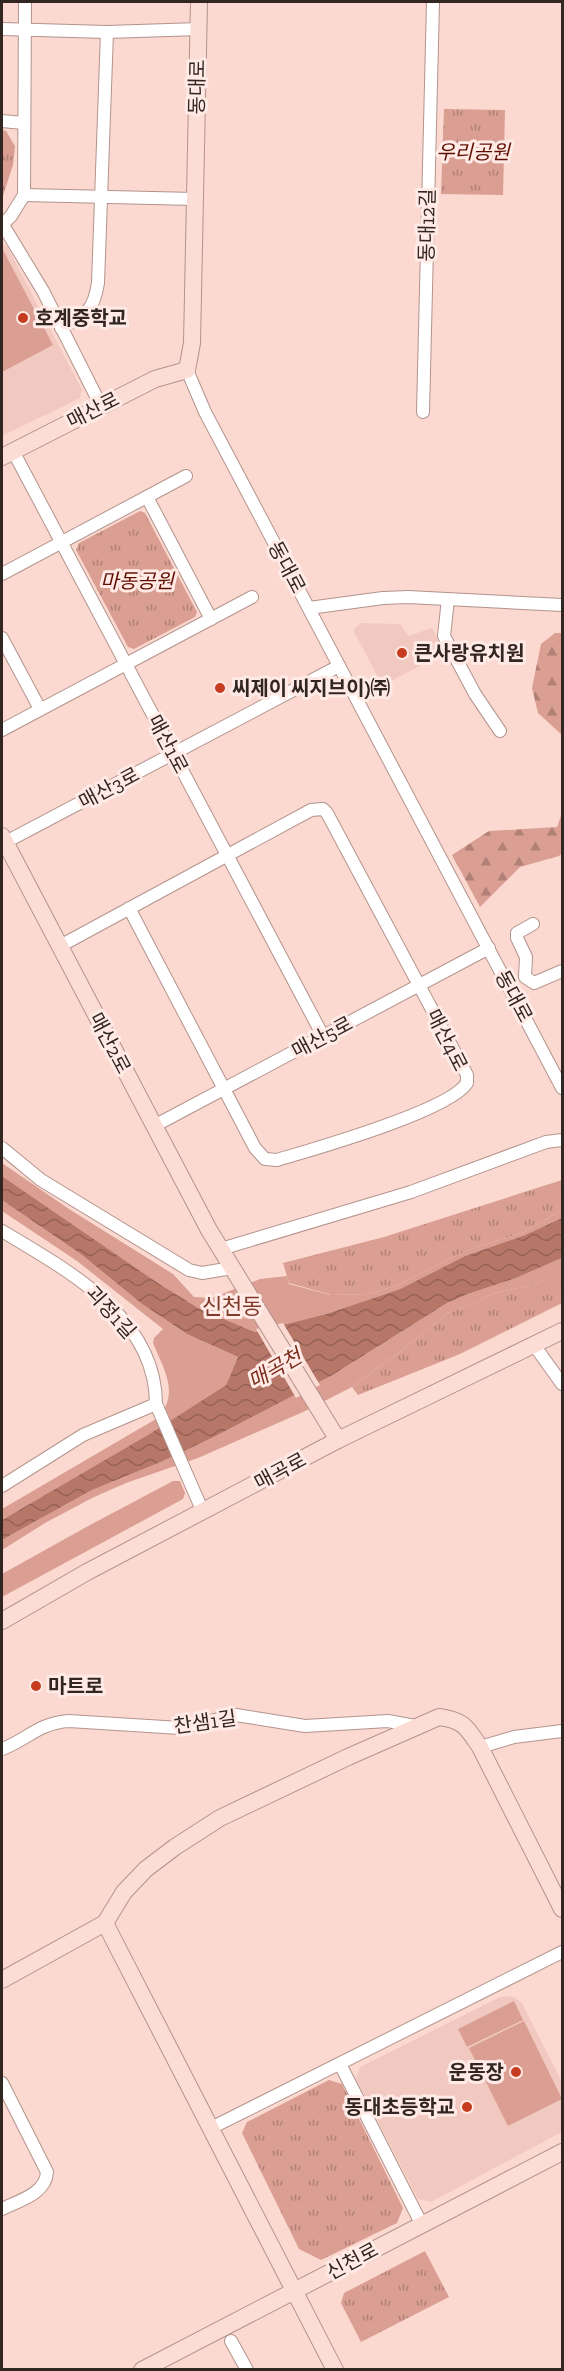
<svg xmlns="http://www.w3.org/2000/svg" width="564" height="2371" viewBox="0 0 564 2371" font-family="'Zilla Slab','Noto Sans KR',serif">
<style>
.built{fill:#f2c9c0}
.grass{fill:#da9f92}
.forest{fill:url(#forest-firs)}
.park{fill:url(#park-tufts)}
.water{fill:url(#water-waves)}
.pier{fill:#fbd9d1}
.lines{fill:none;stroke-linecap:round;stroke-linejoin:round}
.street-casing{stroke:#b3938c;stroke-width:14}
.secondary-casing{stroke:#b3938c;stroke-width:18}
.street{stroke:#fff;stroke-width:12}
.secondary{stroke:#fcddd6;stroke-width:16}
.poi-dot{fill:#c63c20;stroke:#ffeae5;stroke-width:2}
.labels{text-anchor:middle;stroke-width:6;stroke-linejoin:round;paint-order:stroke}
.street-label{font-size:20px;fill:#322623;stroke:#ffeae5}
.park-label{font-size:20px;font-style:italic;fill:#5f0f01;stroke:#ffeae5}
.poi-label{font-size:20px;font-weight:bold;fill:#322623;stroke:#ffeae5;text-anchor:start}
.water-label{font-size:21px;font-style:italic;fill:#7d2d1d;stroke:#ffeae5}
.quarter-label{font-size:22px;fill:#7f3a2b;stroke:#ffeae5}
</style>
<defs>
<pattern id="forest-firs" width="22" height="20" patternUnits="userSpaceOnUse" patternTransform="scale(1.5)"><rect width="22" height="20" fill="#da9f92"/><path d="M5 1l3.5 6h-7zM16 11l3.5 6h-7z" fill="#b18177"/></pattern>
<pattern id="park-tufts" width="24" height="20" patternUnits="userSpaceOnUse" patternTransform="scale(1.5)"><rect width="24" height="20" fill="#da9f92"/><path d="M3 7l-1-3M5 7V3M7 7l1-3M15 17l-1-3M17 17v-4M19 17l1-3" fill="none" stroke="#b18177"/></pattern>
<pattern id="water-waves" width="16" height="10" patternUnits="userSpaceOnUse" patternTransform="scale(1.5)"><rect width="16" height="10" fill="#b67668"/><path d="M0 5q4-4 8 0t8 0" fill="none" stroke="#956155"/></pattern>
</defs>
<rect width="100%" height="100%" fill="#fbd9d1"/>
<g class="built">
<path d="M2,244L7,246L82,390L80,398L2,436Z"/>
<path d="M361,623L400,624L408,636L432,628L440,642L437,657L391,681L378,677L353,630Z"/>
<path d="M509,1996L516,1998L522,2003L562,2082V2132L431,2202L418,2199L356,2079L360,2067L500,1997Z"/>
</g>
<g class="grass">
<path d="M3,250L53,345L2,372V251Z"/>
<path d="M2,1163L69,1209L173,1274L194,1297L212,1298L260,1279L287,1276L289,1284L331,1295L369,1294L398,1285L463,1252L524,1232L562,1210V1218L525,1235L465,1256L400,1289L326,1314L255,1332L200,1309L158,1283L2,1176Z"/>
<path d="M2,1200L82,1255L142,1304L187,1334L238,1357L226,1385L151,1433L2,1520V1509L156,1419C181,1395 164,1370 153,1343L154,1338L163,1329L77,1261L2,1211Z"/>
<path d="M562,1258L561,1273L536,1284L496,1293L446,1314L405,1348L352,1387L303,1412L198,1458L126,1483L92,1498L45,1523L2,1550V1540L92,1490L161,1462L214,1437L331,1376L447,1303L468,1294L516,1278Z"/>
<path d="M173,1481H180L185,1493L183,1499L2,1597V1574L90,1525Z"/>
<path d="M514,2001L523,2020L467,2047L458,2029Z"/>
<path d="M524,2021L562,2099L508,2126L469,2048Z"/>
</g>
<g class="forest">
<path d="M555,633H562V735L538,713L532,688L541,644Z"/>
<path d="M562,813V853L559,856L520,867L480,907L452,855L489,831L557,827Z"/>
</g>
<g class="park">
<path d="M444,109L505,110L503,195L441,194Z"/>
<path d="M2,130L6,131L15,146L13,165L2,199Z"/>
<path d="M140,511L145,513L197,612L195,617L134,649L128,647L76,550L79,543Z"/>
<path d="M562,1180V1210L524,1232L463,1252L398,1285L369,1294L332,1295L289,1283L283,1263L384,1237Z"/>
<path d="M562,1272V1303L460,1354L358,1395L352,1387L405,1348L446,1314L496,1293L536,1284Z"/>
<path d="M329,2080L342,2084L403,2208L397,2223L321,2260L299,2249L242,2133L247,2122Z"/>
<path d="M425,2251L449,2297L361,2342L341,2303L344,2293Z"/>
</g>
<path class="water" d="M2,1176L158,1283L200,1309L255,1332L326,1314L400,1289L465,1256L525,1235L562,1218V1258L516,1278L468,1294L447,1303L331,1376L214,1437L161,1462L92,1490L2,1540V1520L151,1433L226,1385L238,1357L187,1334L142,1304L82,1255L2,1200Z"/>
<path class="pier" d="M283,1323L320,1385L296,1398L256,1329Z"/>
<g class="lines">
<defs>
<g id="street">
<path d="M2,29L107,32L199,29"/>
<path d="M2,121L23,123"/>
<path d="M24,195L195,199"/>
<path d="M2,225L11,216L24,195L25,2"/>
<path d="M3,225L43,291L101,406"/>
<path d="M61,328C85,313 93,314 98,283L107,32"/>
<path d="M187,370L205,412L562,1088"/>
<path d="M423,412L433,2"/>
<path d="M13,451L323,1036"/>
<path d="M147,497L211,619"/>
<path d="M2,574L186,476"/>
<path d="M448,599L444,636L475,694L500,731"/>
<path d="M309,608L383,598L408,597L562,605"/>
<path d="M2,638L40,709"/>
<path d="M2,730L252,597"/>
<path d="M2,844L339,666"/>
<path d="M533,924L517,933V938L526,957L525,977L534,983L562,971"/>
<path d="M60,946L311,810L323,809L327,813L467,1075V1083C449,1111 314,1149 277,1160L265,1159L255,1148L129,908"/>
<path d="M154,1126L489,948"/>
<path d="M2,1148L41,1180L189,1270L202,1273L232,1268"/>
<path d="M2,1231C67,1270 156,1317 156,1404L83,1435L2,1486"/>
<path d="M221,1249L411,1192L546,1142L562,1140"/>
<path d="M534,1345L562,1384"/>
<path d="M156,1404L203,1512"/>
<path d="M480,1747L514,1737L562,1731"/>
<path d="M2,1749C27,1740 38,1723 69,1721L180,1728L236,1715L305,1726L388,1721L415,1726"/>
<path d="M340,2064L422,2225"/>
<path d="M2,2083L47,2172C46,2194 18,2201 2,2209"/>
<path d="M211,2128L562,1952"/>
<path d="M231,2341L247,2370"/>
</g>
<g id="secondary">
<path d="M2,457L155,379L187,370L192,343L199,2"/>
<path d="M2,836L209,1230L338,1440"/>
<path d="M2,1621L87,1572L338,1440L562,1331"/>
<path d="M105,1923L335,2370"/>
<path d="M2,1980L105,1923L124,1892L146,1869L175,1847L220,1818L348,1757L439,1717C464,1720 467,1728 480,1747L562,1909"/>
<path d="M142,2370L562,2152"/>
</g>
</defs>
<use href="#street" class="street-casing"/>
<use href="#secondary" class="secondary-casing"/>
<use href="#street" class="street"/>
<use href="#secondary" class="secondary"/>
</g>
<g class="poi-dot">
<circle cx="23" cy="318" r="6"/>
<circle cx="402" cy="653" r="6"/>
<circle cx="220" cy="688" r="6"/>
<circle cx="36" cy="1686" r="6"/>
<circle cx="516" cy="2072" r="6"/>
<circle cx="467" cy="2107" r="6"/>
</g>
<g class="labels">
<g class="street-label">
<text transform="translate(197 87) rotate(-89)" y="7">동대로</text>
<text transform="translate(427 225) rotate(-89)" y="7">동대12길</text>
<text transform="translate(93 410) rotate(-27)" y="7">매산로</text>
<text transform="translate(287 567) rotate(62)" y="7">동대로</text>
<text transform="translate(168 744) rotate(62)" y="7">매산1로</text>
<text transform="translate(109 788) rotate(-28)" y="7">매산3로</text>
<text transform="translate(514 996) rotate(62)" y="7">동대로</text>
<text transform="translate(322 1037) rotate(-28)" y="7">매산5로</text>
<text transform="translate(447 1040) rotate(63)" y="7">매산4로</text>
<text transform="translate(110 1043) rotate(62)" y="7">매산2로</text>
<text transform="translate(111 1312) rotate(48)" y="7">괴정1길</text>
<text transform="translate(280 1471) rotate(-28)" y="7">매곡로</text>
<text transform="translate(205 1722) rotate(-8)" y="7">찬샘1길</text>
<text transform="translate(352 2261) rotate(-28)" y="7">신천로</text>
</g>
<g class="park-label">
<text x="473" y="159">우리공원</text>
<text x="137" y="588">마동공원</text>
</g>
<g class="poi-label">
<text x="35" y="325">호계중학교</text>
<text x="414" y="660">큰사랑유치원</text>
<text x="232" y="695">씨제이 씨지브이)㈜</text>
<text x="48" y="1693">마트로</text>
<text x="504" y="2079" text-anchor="end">운동장</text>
<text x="455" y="2114" text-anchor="end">동대초등학교</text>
</g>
<g class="water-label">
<text transform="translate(275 1369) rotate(-30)" y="7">매곡천</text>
</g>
<g class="quarter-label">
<text x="232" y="1314">신천동</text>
</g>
</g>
<rect width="564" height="2371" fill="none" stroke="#322623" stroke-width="6"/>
</svg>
